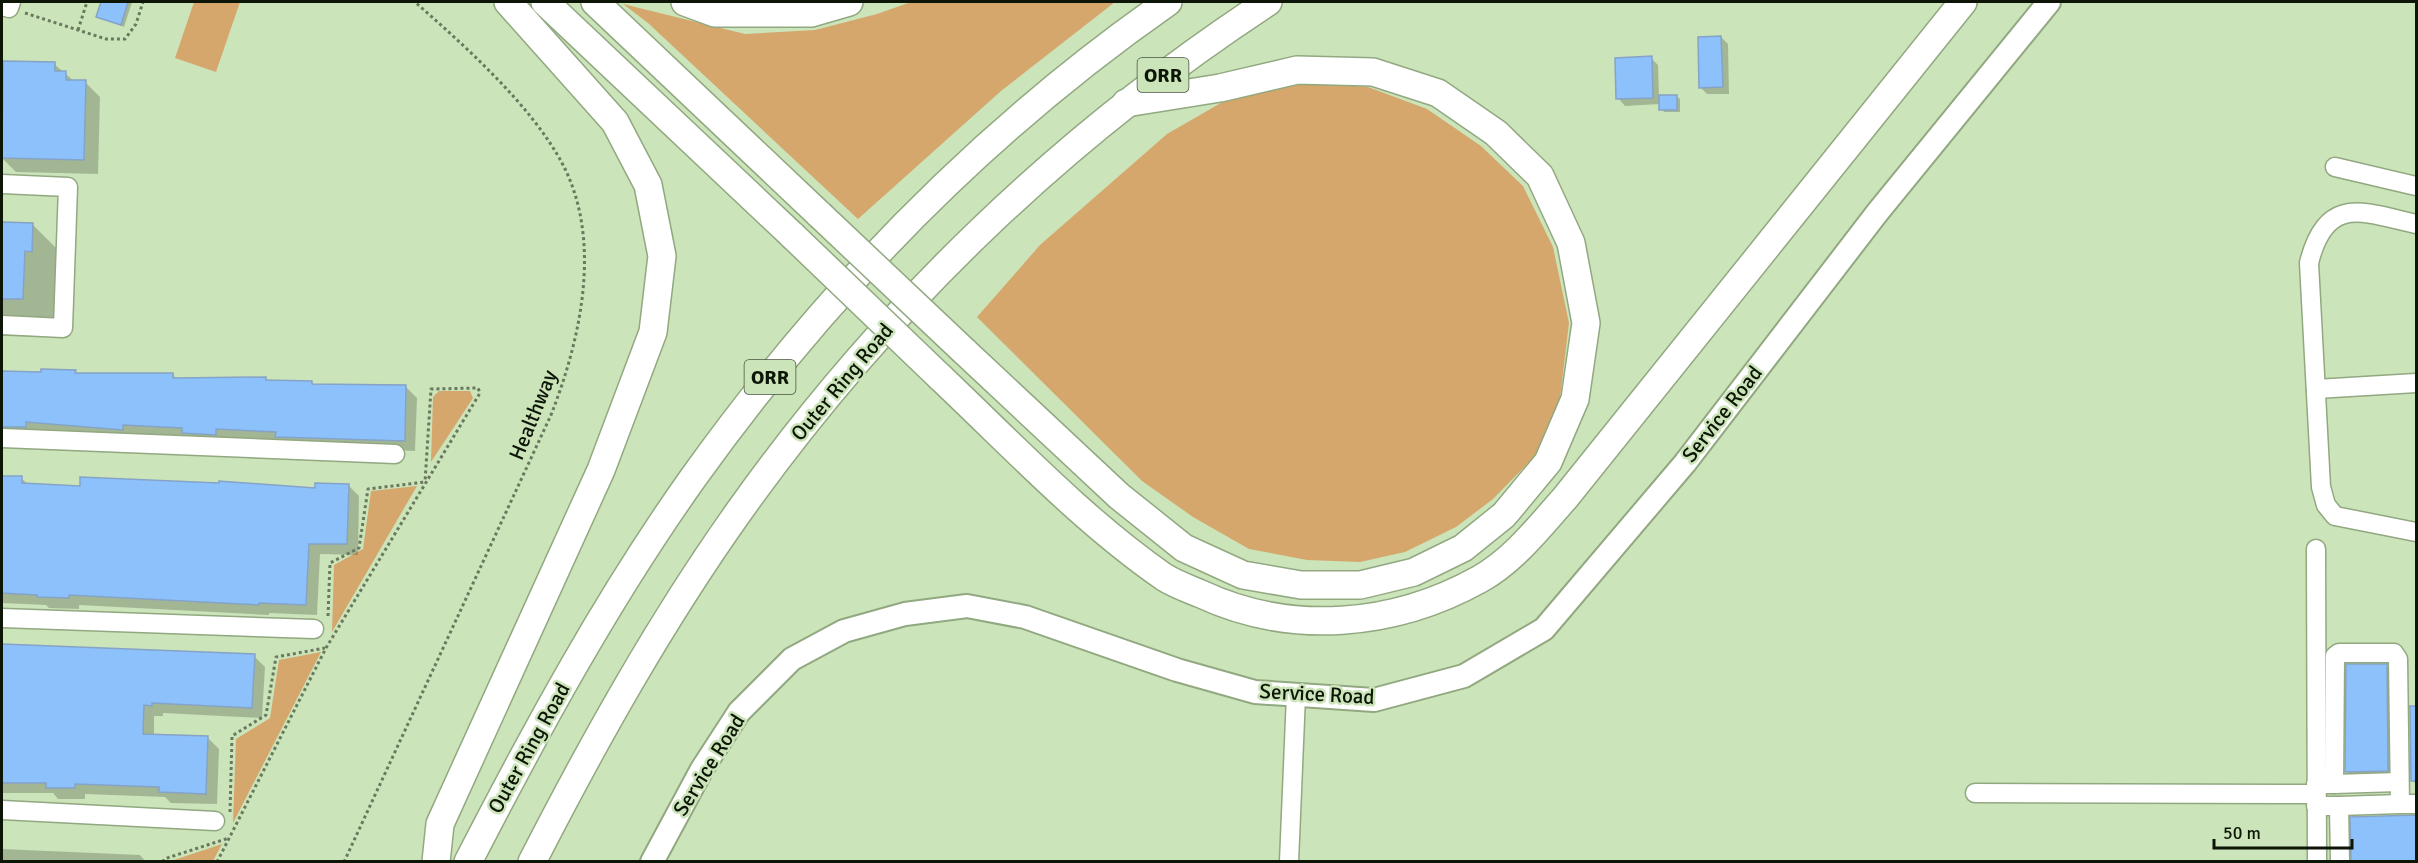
<svg xmlns="http://www.w3.org/2000/svg" width="2418" height="863" viewBox="0 0 2418 863" font-family="Signika,sans-serif">
<style>
.green{fill:#d5a76c}
.shadow{fill:#0003}
.building{fill:#8dc1fb;stroke:#85a3c6;stroke-width:1.5}
.lines{fill:none;stroke-linecap:round;stroke-linejoin:round}
.minor-casing{stroke:#91a880;stroke-width:21}
.major-casing{stroke:#91a880;stroke-width:26}
.highway-casing{stroke:#91a880;stroke-width:30}
.path{stroke:#69795e;stroke-width:3;stroke-dasharray:3 3;stroke-linecap:butt}
.minor{stroke:#fff;stroke-width:18}
.major{stroke:#fff;stroke-width:22}
.highway{stroke:#fff;stroke-width:27}
.highway-bridge-casing{stroke:#91a880;stroke-width:30;stroke-linecap:butt}
.highway-bridge{stroke:#fff;stroke-width:27}
.labels{text-anchor:middle;stroke-width:5;stroke-linejoin:round;paint-order:stroke}
.shield{fill:#cce4ba;stroke:#46533d;stroke-width:1.5}
.shield-label{font-size:20px;font-weight:bold;fill:#0d1507}
.street-label{font-size:21px;fill:#0d1507;stroke:#cce4ba}
</style>
<rect width="100%" height="100%" fill="#cce4ba"/>
<g class="green">
<path d="M194,2H240L216,72L175,58Z"/>
<path d="M911,2H1115L1001,91L858,219L648,23L623,4L745,34L815,30L877,14Z"/>
<path d="M1300,82L1368,87L1427,109L1481,146L1523,186L1553,247L1569,323L1560,398L1536,455L1493,499L1456,527L1405,552L1360,562L1307,560L1249,549L1193,517L1142,481L977,317L1040,245L1167,134L1226,100Z"/>
<path d="M439,391H470L473,398L431,462L433,397Z"/>
<path d="M417,486L332,632L334,565L363,549L371,491Z"/>
<path d="M321,652L233,823L236,739L270,718L279,660Z"/>
<path d="M222,844L213,861H171Z"/>
</g>
<g class="shadow">
<path d="M102,2H132L124,27L97,16Z"/>
<path d="M1721,37L1728,44L1729,94H1707L1700,87Z"/>
<path d="M1651,58L1658,65L1659,96H1676L1680,99V112H1664L1660,104L1625,106L1618,98Z"/>
<path d="M4,62L54,64L74,81L85,82L100,97L98,174L16,172L2,158Z"/>
<path d="M2,222L32,224L71,263L63,289L61,337L2,336Z"/>
<path d="M75,372L78,375L172,374L177,379L232,381L233,377L311,383L315,386L406,387L417,398L415,451L2,434V373Z"/>
<path d="M2,478H21L29,485L81,487L316,489L348,485L359,496L358,555L320,554L317,615L269,613V615L79,605V609L49,608L46,605L2,603Z"/>
<path d="M2,645L254,656L265,667L262,718L163,713V716H154V736L208,738L219,749L217,804L171,803L165,797L85,794V799H58L53,793H2Z"/>
<path d="M2386,666L2401,680L2402,785L2361,786L2347,772Z"/>
<path d="M2411,708H2416V784L2412,780Z"/>
<path d="M2416,817V862H2353L2352,818Z"/>
<path d="M2,849L140,855L146,862H2Z"/>
</g>
<g class="building">
<path d="M101,2H128L121,25L96,17Z"/>
<path d="M1721,36L1723,87L1699,88L1698,37Z"/>
<path d="M1652,56L1653,98L1616,99L1615,58Z"/>
<path d="M3,61L55,62V71H66V80H86L84,160L2,158Z"/>
<rect x="1659" y="95" width="18" height="15"/>
<path d="M2,222L33,223L32,252L25,251L23,299H2Z"/>
<path d="M41,369L76,370L75,373H173V378L266,377V380L312,381V384L406,385L405,441L275,437L276,432L216,429V435L182,433V428L123,425V430L26,422V427H2V371L41,372Z"/>
<path d="M2,476H22V483L80,486V477L219,483V481L315,488V483L349,484L347,544H309L306,605L259,603V605L69,595V598L37,597V595L2,593Z"/>
<path d="M2,644L255,654L252,708L152,703V706L144,705L143,734L208,736L206,794L159,792V787L75,784V788H46V783H2Z"/>
<path d="M2346,664H2387L2388,771L2345,772Z"/>
<path d="M2410,706H2416V781H2411Z"/>
<path d="M2416,815V861H2351L2350,817Z"/>
</g>
<g class="lines">
<defs>
<g id="minor">
<path d="M2,6L9,8L11,2"/>
<path d="M2335,167L2416,186"/>
<path d="M2,184L68,187L63,328L2,325"/>
<path d="M2416,224C2363,212 2326,194 2309,263L2321,487L2326,505L2335,516L2416,532"/>
<path d="M2316,389L2416,383"/>
<path d="M2,438L395,454"/>
<path d="M2316,549L2317,862"/>
<path d="M2,618L314,629"/>
<path d="M2316,784H2334L2335,656L2339,653H2394L2398,659L2400,804H2416"/>
<path d="M2334,784L2399,782"/>
<path d="M1975,793L2316,794"/>
<path d="M2316,806H2339L2340,862"/>
<path d="M2339,806L2400,804"/>
<path d="M2,810L215,821"/>
<path d="M1289,862L1296,695"/>
</g>
<path id="major" d="M652,862L702,769L739,712L792,659L844,631L905,614L967,606L1025,617L1177,670L1255,692L1374,700L1464,676L1544,629L1685,463L1877,213L2049,2"/>
<g id="highway">
<path d="M545,2L793,236"/>
<path d="M595,2L820,215"/>
<path d="M685,2L715,13H811L849,2"/>
<path d="M964,351L1119,496L1184,548L1243,575L1301,585H1360L1414,572L1463,548L1504,515L1548,462L1575,399L1586,323L1571,243L1540,176L1496,133L1438,93L1373,72L1297,70L1220,88L1126,103"/>
<path d="M940,377C1012,445 1082,520 1164,577C1175,584 1189,589 1201,594C1291,636 1394,627 1480,579C1514,560 1540,526 1565,498L1963,2"/>
<path d="M436,862L440,824L601,470L653,332L662,256L648,185L615,122L508,2"/>
<path d="M468,862C536,730 607,599 693,478C824,295 983,131 1168,2"/>
<path d="M532,862C594,741 661,621 740,510C883,309 1062,137 1268,2"/>
</g>
</defs>
<use href="#minor" class="minor-casing"/>
<use href="#major" class="major-casing"/>
<use href="#highway" class="highway-casing"/>
<g class="path">
<path d="M25,13L106,39H125L136,24L143,2"/>
<path d="M78,30L87,2"/>
<path d="M328,616L330,563L359,548L368,489L425,482"/>
<path d="M230,812L232,736L266,715L276,657L325,648"/>
<path d="M163,862L164,859L229,838"/>
<path d="M217,862L326,648L480,393L478,388L431,389L425,482"/>
<path d="M344,862L551,415C581,338 603,240 562,163C531,105 464,45 415,2"/>
</g>
<use href="#minor" class="minor"/>
<use href="#major" class="major"/>
<use href="#highway" class="highway"/>
<defs>
<g id="highway-bridge">
<path d="M820,215L964,351"/>
<path d="M793,236L940,377"/>
</g>
</defs>
<use href="#highway-bridge" class="highway-bridge-casing"/>
<use href="#highway-bridge" class="highway-bridge"/>
</g>
<g class="labels">
<g class="shield">
<rect x="1137.5" y="58" width="51" height="34" rx="4.5"/>
<rect x="744.5" y="360" width="51" height="34" rx="4.5"/>
</g>
<g class="shield-label">
<text x="1163" y="82">ORR</text>
<text x="770" y="384">ORR</text>
</g>
<g class="street-label">
<text transform="translate(842 382) rotate(-50)" y="7">Outer Ring Road</text>
<text transform="translate(1722 414) rotate(-52)" y="7">Service Road</text>
<text transform="translate(533 415) rotate(-68)" y="7">Healthway</text>
<text transform="translate(1317 694) rotate(3)" y="7">Service Road</text>
<text transform="translate(529 748) rotate(-61)" y="7">Outer Ring Road</text>
<text transform="translate(709 765) rotate(-58)" y="7">Service Road</text>
</g>
</g>
<rect width="2418" height="863" fill="none" stroke="#0d1507" stroke-width="6"/>
<path d="M2214 839v9h138v-9" fill="none" stroke="#0d1507" stroke-width="3"/>
<text x="2223" y="839" font-size="18" fill="#0d1507" stroke="#cce4ba" stroke-width="4.5" paint-order="stroke">50 m</text>
</svg>
